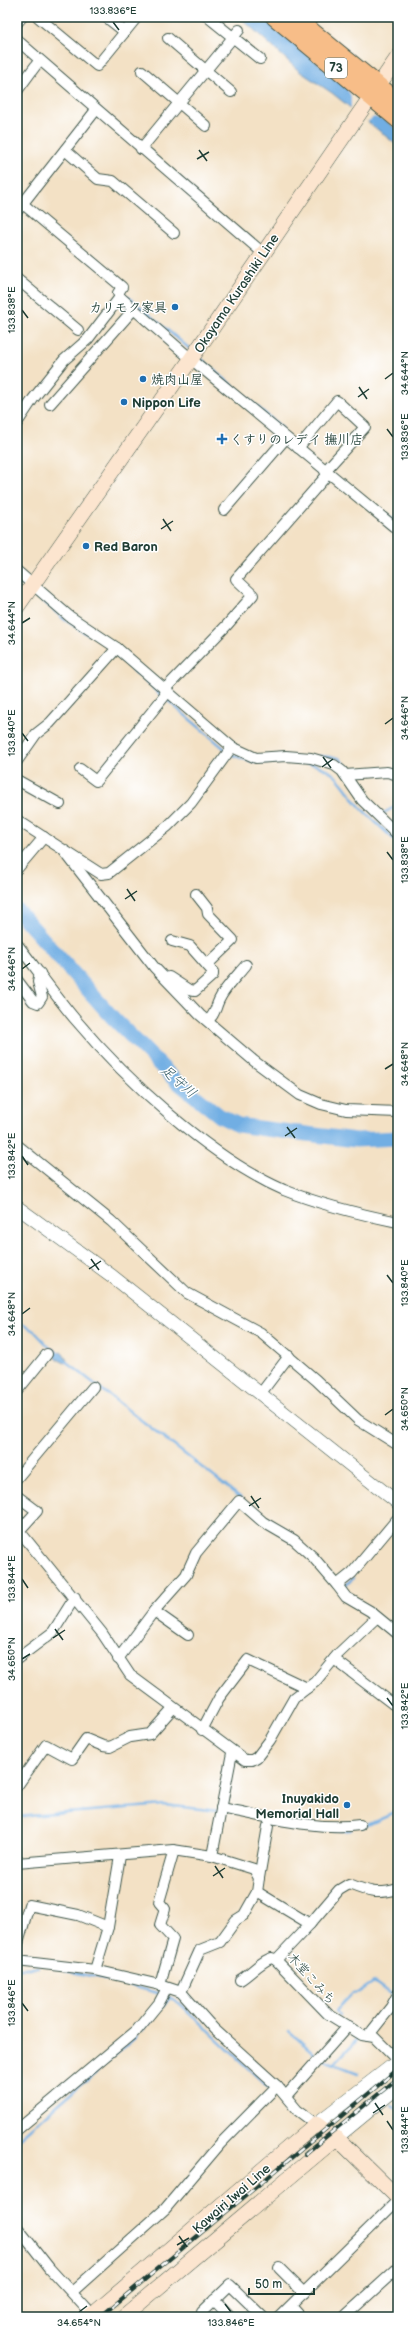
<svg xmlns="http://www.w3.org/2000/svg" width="415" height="2334" viewBox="0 0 415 2334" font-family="'Balsamiq Sans','Klee One',sans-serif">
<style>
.water{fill:#71aee3;stroke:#48768c}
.pier{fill:#f3e1c5}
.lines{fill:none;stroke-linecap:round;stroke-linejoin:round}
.stream{stroke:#71aee3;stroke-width:2.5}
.river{stroke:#71aee3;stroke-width:15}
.minor-casing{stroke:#3f564a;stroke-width:12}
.tertiary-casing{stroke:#3f564a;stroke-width:14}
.secondary-casing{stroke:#3f564a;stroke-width:16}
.primary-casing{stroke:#3f564a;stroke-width:18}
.minor{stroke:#fff;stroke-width:10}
.tertiary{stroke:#fff;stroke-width:13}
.secondary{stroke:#fce5cf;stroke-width:15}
.primary{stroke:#f7bd88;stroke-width:16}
.rail-casing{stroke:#1f3d34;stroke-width:4}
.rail{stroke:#fff;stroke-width:2.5;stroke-dasharray:8;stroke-linecap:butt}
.ticks{fill:none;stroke:#1f3d34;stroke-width:1.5}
.poi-dot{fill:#1f6fb2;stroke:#fff;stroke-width:1.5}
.labels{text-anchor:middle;stroke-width:3;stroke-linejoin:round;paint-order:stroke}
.shield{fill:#fff;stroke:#627771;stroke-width:1}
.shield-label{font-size:12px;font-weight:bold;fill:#1f3d34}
.street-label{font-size:13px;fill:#1f3d34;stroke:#fff}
.poi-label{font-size:13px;font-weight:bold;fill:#1f3d34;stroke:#fff;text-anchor:start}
.water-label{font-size:14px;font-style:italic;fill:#385f69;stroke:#fff}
.neatline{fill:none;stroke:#1f3d34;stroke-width:1.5}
.ticks-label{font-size:10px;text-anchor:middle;fill:#1f3d34}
</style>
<rect width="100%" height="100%" fill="#fff"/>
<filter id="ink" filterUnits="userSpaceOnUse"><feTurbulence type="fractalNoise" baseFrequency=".025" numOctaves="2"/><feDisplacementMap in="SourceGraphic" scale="8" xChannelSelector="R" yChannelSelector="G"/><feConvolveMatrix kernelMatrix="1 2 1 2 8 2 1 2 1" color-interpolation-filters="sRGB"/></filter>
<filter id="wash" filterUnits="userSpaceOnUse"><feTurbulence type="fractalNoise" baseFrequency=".012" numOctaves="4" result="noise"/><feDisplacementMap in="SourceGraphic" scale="16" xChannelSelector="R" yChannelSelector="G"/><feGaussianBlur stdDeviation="0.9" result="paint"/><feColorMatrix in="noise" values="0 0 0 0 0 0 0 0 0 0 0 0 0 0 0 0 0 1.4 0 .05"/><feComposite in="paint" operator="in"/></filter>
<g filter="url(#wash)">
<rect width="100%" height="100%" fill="#f3e1c5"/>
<g class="water">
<path d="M240,17H261L343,83L398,131V146L332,93L299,71Z"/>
<path d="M54,1348L58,1352L61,1351L67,1360L65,1363L55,1358L51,1350Z"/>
</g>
<path class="pier" d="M345,85L385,120L374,117L367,122L351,109V96Z"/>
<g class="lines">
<g class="stream">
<path d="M127,296L191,350"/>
<path d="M199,357L282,428"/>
<path d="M386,514L398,523"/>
<path d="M17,580L25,586"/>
<path d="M34,593L65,620L87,634"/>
<path d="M115,654L162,696"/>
<path d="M166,699L226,750"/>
<path d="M230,753C258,770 282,757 311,764C340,770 344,790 362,809C374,821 386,832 398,843"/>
<path d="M319,756L339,758L352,773"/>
<path d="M354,777L359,787"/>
<path d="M382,814L398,805"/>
<path d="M17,1321L34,1331L53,1351"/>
<path d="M64,1360L241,1498"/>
<path d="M277,1525L291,1533"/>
<path d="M342,1585L344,1587L353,1578"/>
<path d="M17,1817L164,1805L219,1811"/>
<path d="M363,1827L392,1814L398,1809"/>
<path d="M334,1831L351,1830"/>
<path d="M17,1968H38"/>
<path d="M65,1971L102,1978L161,1994"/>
<path d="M165,1996L176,2000L270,2089"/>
<path d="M339,2015L336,2011L353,1993L359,1992L374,1982L393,1996"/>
<path d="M142,2031L170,1998"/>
<path d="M289,2031L317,2056"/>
<path d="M322,2059L358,2073"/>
<path d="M335,2063L359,2037"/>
<path d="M274,2092L279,2098"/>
<path d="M392,2105L398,2109"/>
<path d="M17,2140L137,2036"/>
</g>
<path class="river" d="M17,910L113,1018L175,1080L220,1116L238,1125L266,1129L356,1140L398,1138"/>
</g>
</g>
<g filter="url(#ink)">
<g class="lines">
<defs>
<g id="minor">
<path d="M38,17L97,66L137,17"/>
<path d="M106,17L125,32"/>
<path d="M208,17L260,59"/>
<path d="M17,23L22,17"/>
<path d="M168,38L231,92"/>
<path d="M17,40L263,253"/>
<path d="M142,71L206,126"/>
<path d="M17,91L39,61"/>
<path d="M141,149L239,30"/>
<path d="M65,150L98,179L113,181L174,233"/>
<path d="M17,199L122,287L118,293L120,297"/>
<path d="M17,211L96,110"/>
<path d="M17,279L78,330"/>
<path d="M50,404L133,310"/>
<path d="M17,423L33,399L64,360L88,339L120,297L191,359L398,530"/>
<path d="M298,448L337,401L365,427L325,471"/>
<path d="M224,510L286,438"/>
<path d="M17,571L69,616L117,648L232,747L256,758L286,756L311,758L334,765L342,771L362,800L398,835"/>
<path d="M164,690L227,625L253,595L236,579L328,474"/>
<path d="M17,761L36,734L50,723L117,648"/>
<path d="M80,769L96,781L167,693"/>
<path d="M345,775L387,772L398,775"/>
<path d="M17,780L60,804"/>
<path d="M17,820L101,874L109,873L168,826L191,803L232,747"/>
<path d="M64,851L154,967L200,1015L254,1061L300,1095L321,1104L346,1110L398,1112"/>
<path d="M17,869L44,837"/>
<path d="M196,894L207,908L208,914L233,940L207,965"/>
<path d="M17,944C36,968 54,994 74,1018C127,1081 209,1157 284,1190C321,1205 359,1214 398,1222"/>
<path d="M169,977L189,990L195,991L213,975V972L190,946L172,941"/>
<path d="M17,980L33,1001L38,1003L42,997L38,982L40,973"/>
<path d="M208,1021C217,1011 214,1011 219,1000C225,987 237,976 246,965"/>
<path d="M17,1145L111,1221L187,1293L261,1333L316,1380L358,1420L398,1445"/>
<path d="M17,1391L47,1354"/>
<path d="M261,1393L289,1356"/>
<path d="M17,1478L93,1387"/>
<path d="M17,1496L37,1511L19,1531"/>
<path d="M398,1518L352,1573L337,1585L346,1597L370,1611L398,1634"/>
<path d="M17,1528L102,1633L130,1675L245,1760H252L257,1757L270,1740L294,1698L315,1682L338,1654L376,1618"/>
<path d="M154,1611L188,1635"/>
<path d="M17,1659L53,1632L75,1597"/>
<path d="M118,1659L154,1611L186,1575L196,1553L239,1501L263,1522L294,1540L313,1557L337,1585"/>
<path d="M334,1659L393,1704L398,1698"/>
<path d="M202,1730L219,1698L248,1660L307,1688"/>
<path d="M17,1786L46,1745L72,1759L86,1739L103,1746L110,1747L130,1737L150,1734L173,1708"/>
<path d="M221,1808C265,1816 315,1831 360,1825"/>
<path d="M212,1856L232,1753"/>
<path d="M17,1863L173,1850L212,1856L254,1869L259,1878L257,1892L244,1915L236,1920L220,1942L200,1950L181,1992"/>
<path d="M259,1878L268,1826"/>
<path d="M257,1892L310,1924L276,1960L328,2014L362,2035L374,2037L398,2061"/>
<path d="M310,1924L339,1890L349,1884C369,1892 377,1895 398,1889"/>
<path d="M17,1947L29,1905L78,1915L108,1927"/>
<path d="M17,1961L95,1970L160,1985L181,1992L214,2029L277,2086L297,2110L316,2124"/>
<path d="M95,1970L108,1927L120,1856"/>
<path d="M240,1980C250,1974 262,1960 272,1958L276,1960"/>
<path d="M160,1985L173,1939L160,1925L165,1909L159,1902L174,1850"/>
<path d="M368,2036L391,2007L398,1994"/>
<path d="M286,2096L348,2026"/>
<path d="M17,2130L137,2030L159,2003L167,1988"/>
<path d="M17,2227L50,2269L94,2317"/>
<path d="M279,2268L304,2293"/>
<path d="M72,2292L165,2209L220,2144L277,2086"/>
<path d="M214,2300L230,2317"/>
<path d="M291,2306L301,2317"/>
<path d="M202,2312L230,2285L263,2317"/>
<path d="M279,2317L398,2200"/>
<path d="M344,2317L398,2268"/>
</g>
<g id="tertiary">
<path d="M17,1207L112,1276L398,1503"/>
<path d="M316,2124L398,2061"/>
<path d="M336,2138L398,2087"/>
</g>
<g id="secondary">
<path d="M17,607L191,359L398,57"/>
<path d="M90,2317L316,2124L342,2143L398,2198"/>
<path d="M123,2317L336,2138"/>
</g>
<g id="primary">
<path d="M274,17L398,120"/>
<path d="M295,17L398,101"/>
</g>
</defs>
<use href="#minor" class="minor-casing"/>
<use href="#tertiary" class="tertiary-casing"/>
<use href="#secondary" class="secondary-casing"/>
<use href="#primary" class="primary-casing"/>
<use href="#minor" class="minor"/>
<use href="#tertiary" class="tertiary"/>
<use href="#secondary" class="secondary"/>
<use href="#primary" class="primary"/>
<defs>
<g id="rail">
<path d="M305,2154L398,2078"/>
<path d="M100,2317L398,2069"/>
</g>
</defs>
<use href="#rail" class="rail-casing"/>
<use href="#rail" class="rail"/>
</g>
</g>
<path class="ticks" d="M113,22L119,30M199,150L207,161M197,159L209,152M22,310L28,318M385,379L393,373M359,387L367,399M358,397L369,389M387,429L393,437M163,519L171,531M161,529L173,521M22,623L30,618M385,724L393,718M22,733L28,741M323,757L331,768M322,767L333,759M387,852L393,860M127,889L135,901M125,899L137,891M22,969L30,963M385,1069L393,1064M287,1127L295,1138M285,1136L297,1128M22,1156L28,1165M91,1259L99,1270M89,1269L101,1261M387,1275L393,1283M22,1314L30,1308M385,1415L393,1409M251,1496L259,1508M249,1506L261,1498M22,1579L28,1588M55,1629L63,1640M53,1638L65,1630M22,1659L30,1654M387,1698L393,1706M215,1866L223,1878M213,1876L225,1868M22,2003L28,2011M375,2103L383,2115M373,2113L385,2105M387,2121L393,2130M179,2236L187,2247M177,2245L189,2238M225,2304L231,2312M79,2312L87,2306"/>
<g class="poi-dot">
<circle cx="175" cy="307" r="4"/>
<circle cx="143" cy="379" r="4"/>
<circle cx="124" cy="402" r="4"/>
<path d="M220 433h4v4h4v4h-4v4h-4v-4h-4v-4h4z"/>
<circle cx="86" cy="546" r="4"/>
<circle cx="347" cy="1805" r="4"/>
</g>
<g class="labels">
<rect class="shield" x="325" y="58" width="22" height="20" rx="3"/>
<g class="shield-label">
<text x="336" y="72">73</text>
</g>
<g class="street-label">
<text transform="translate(236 293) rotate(-56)" y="5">Okayama Kurashiki Line</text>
<text transform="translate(312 1978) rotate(48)" y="5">木堂こみち</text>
<text transform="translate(231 2198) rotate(-41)" y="5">Kawairi Iwai Line</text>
</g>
<g class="poi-label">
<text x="167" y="312" text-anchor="end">カリモク家具</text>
<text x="151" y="384">焼肉山屋</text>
<text x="132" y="407">Nippon Life</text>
<text x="230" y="444">くすりのレデイ 撫川店</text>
<text x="94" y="551">Red Baron</text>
<text x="339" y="1803" text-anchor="end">Inuyakido<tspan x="339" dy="15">Memorial Hall</tspan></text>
</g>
<g class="water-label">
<text transform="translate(179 1081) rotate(41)" y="5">足守川</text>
</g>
</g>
<rect width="415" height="2334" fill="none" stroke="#fff" stroke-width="44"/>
<path d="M249 2288v6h65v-6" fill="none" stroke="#1f3d34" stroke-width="2"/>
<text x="255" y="2288" font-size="12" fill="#1f3d34" stroke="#ffffff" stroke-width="3" paint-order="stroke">50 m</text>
<rect x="22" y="22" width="371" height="2290" class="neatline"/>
<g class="ticks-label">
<text x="113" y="14">133.836°E</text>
<text transform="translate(11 310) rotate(-90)" y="4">133.838°E</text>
<text transform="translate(404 373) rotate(-90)" y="4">34.644°N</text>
<text transform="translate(404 437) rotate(-90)" y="4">133.836°E</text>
<text transform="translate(11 623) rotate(-90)" y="4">34.644°N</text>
<text transform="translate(404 718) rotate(-90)" y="4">34.646°N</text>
<text transform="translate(11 733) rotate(-90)" y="4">133.840°E</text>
<text transform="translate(404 860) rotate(-90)" y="4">133.838°E</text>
<text transform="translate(11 969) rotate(-90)" y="4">34.646°N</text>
<text transform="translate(404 1064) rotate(-90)" y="4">34.648°N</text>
<text transform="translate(11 1156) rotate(-90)" y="4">133.842°E</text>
<text transform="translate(404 1283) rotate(-90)" y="4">133.840°E</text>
<text transform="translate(11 1314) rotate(-90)" y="4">34.648°N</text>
<text transform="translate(404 1409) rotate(-90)" y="4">34.650°N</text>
<text transform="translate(11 1579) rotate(-90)" y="4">133.844°E</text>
<text transform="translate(11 1659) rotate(-90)" y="4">34.650°N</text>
<text transform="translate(404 1706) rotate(-90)" y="4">133.842°E</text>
<text transform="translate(11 2003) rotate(-90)" y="4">133.846°E</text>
<text transform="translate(404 2130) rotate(-90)" y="4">133.844°E</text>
<text x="79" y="2326">34.654°N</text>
<text x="231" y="2326">133.846°E</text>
</g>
</svg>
